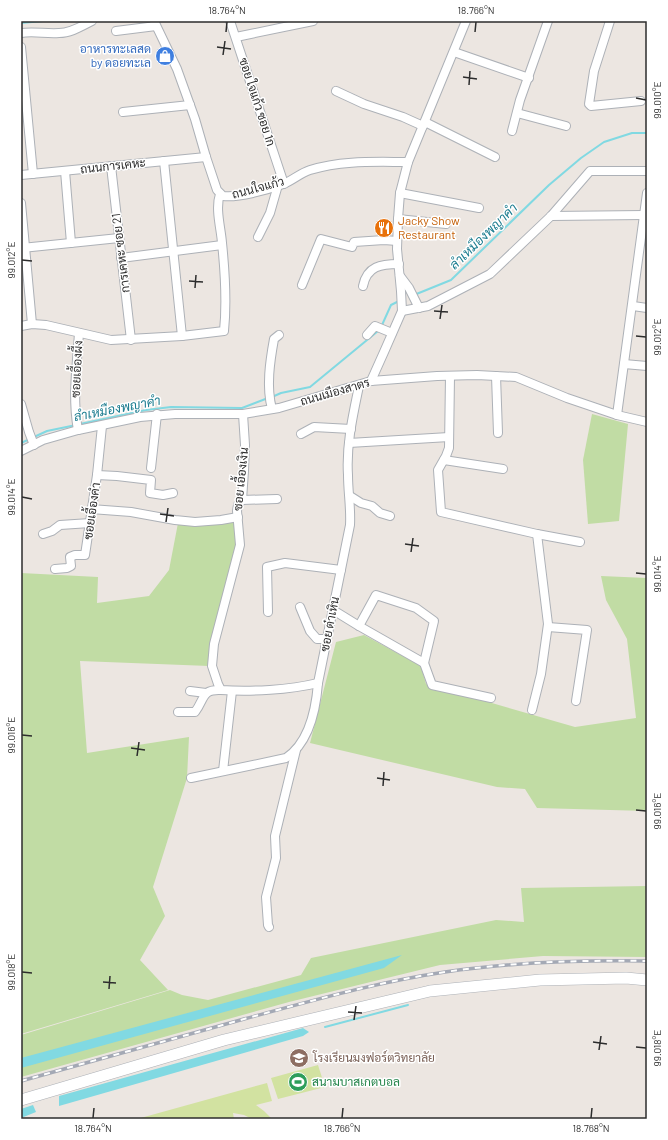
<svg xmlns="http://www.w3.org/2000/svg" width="668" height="1140" viewBox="0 0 668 1140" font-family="Barlow,Sarabun,sans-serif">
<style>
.green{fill:#c1dca4}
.pitch{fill:#d2e2a1}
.water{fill:#81d9e2}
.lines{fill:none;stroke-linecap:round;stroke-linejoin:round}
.stream{stroke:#81d9e2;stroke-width:2}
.minor-casing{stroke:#adb1b7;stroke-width:10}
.secondary-casing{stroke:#adb1b7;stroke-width:12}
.minor{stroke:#fff;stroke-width:8}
.secondary{stroke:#fff;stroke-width:11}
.rail-casing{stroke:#a4a9b5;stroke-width:3.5}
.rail{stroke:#fff;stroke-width:2;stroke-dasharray:6;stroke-linecap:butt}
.ticks{fill:none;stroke:#2d2d2d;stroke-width:1.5}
.labels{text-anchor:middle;stroke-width:3;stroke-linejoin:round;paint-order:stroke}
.shop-label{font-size:12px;fill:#366cbe;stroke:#fff;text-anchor:end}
.street-label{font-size:12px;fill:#2d2d2d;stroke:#fff}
.food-label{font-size:12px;fill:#c56008;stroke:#fff;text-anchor:start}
.education-label{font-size:12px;fill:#785e54;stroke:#fff;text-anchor:start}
.leisure-label{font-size:12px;fill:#27864d;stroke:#fff;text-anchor:start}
.water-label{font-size:13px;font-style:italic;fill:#1d7d90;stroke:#fff}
.neatline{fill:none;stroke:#2d2d2d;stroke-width:1.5}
.ticks-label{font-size:10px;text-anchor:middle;fill:#2d2d2d}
</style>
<rect width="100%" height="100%" fill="#ece6e1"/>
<g class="green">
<path d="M592,414L628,424L619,521L588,524L583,460Z"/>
<path d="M235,520L238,545L209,666L80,661L87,753L189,737L187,778L153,887L165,916L140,960L168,990L21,1034V573L98,577L97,603L149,596L169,570L178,523Z"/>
<path d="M601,576L647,578V811L537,808L525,789L497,787L310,743L336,642L364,635L421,666L426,684L575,727L636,718L627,639L606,600Z"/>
<path d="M647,886V957L543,956L440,965L289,1002L21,1077V1035L170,990L182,995L208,1000L301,975L311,958L496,920L524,922L521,888Z"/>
</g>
<g class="pitch">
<path d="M318,1065L325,1087L278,1099L271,1078Z"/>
<path d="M267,1083L272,1101L256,1105L264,1111L272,1119H252L244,1115L233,1113L234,1119H137Z"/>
</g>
<g class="water">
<path d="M402,955L384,968L21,1068V1058Z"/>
<path d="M303,1028L309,1032L303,1036L59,1106V1096Z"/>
<path d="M33,1105L36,1112L21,1118V1109Z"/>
</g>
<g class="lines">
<g class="stream">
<path d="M21,23L43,21"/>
<path d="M414,295L451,280L549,185L581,158L604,142L632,133H647"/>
<path d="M382,325L391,305L399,301"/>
<path d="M272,397L281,393L310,387L378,331"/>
<path d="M80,424L146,410L171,407L242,408L268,398"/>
<path d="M34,437L47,431L76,425"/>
<path d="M21,443L30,439"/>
<path d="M325,1027L408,1005"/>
</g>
<defs>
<g id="minor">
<path d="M154,21L177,69L195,119L206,157L217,190L223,196C238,198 267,190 283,184C292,181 300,173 310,170C342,160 375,162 408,162"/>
<path d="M230,21L284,184"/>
<path d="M610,21L594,71L589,104L591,106L641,101"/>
<path d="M116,31L156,26"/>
<path d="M21,33C34,31 46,34 59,33C71,33 82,26 92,21"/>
<path d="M236,37L313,21"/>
<path d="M21,47L33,174"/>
<path d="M454,52L529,78"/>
<path d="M336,91L364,104L403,117L423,126"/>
<path d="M123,112L190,105"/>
<path d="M517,113L566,126"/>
<path d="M425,122L495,157"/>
<path d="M512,131L520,100L548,21"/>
<path d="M164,161L182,336"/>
<path d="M111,166L131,340"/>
<path d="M65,171L71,243"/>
<path d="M21,175L206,157"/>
<path d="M400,193L479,208"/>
<path d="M21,203L32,324"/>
<path d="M551,216L644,215"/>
<path d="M398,219L446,224"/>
<path d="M258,237L270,213L278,185"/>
<path d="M22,248L119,238"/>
<path d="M121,258L222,245"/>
<path d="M400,276L409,288L419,308"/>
<path d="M302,285L321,239L352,247L354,242L384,240L397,241"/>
<path d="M363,286C367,266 381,264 399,264"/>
<path d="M633,306L647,308"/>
<path d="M402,311L428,306L490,274L551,216L590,171H647"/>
<path d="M21,326L32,324L46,325L111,340L182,336L224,331C227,302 225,272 222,243C221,228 215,209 220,194"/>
<path d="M367,335L375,326L392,333"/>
<path d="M624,364L647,366"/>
<path d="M450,376L449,448L446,456L438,470L441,512L537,534L580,542"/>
<path d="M496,376L498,433"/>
<path d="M371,381L384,352L402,311L401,291L397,249L398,219L400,193L408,162L466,21"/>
<path d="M21,404L29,432L34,445"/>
<path d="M272,409C266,387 270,361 274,339L279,335"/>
<path d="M243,414L245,445L244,471L242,500L238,505L237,511L240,545L214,644L212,666L218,684L221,690C251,692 289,690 318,683"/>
<path d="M617,415L647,193"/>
<path d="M78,430C72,398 77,365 79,333"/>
<path d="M301,434L314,427L351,429"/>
<path d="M349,443L449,437"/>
<path d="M21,451L43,440L78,430L140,417L175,414H243L279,408L371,381L437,376L477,375L516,377L567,398L617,415L647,422"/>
<path d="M444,460L503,469"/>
<path d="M151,468L157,414"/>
<path d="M97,475L117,476L151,480L150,493L163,495L173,493"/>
<path d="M350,496L361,503L372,506L380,513L390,516"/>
<path d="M242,500L277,499"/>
<path d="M91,509L131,512L175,520L195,522L221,520L238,517"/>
<path d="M43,534L52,531L60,525L90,523"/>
<path d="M55,569L67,568L71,566L70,557L75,555H85L97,475L102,426"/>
<path d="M300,607L310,631L317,639H327"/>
<path d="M333,610L359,626L424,663L432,685L491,698"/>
<path d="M268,612L267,567L285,563L341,570"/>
<path d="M359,626L376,595L416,608L434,621L424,663"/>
<path d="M548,627L587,630L576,701"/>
<path d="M190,691L206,693"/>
<path d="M532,710L541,674L548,624L537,534"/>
<path d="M178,712H195C205,699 201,689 221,690"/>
<path d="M223,771L232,691"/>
<path d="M191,778L286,758C310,742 316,709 318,683L350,525C351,508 348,492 348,475C346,445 353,415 359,386"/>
<path d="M269,927L268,925L266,897L276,858L275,836L296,750"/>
</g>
<path id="secondary" d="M21,1100L224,1040L430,991L540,980L626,978L647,980"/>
</defs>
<use href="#minor" class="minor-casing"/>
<use href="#secondary" class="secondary-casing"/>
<use href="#minor" class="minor"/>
<use href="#secondary" class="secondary"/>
<defs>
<path id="rail" d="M21,1081C95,1060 170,1040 244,1019C311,1001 377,982 445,972C512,962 579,960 647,961"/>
</defs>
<use href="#rail" class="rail-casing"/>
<use href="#rail" class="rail"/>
</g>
<path class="ticks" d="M226,32L227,22M475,32L476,22M217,47L231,49M223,55L225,41M463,77L477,79M469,85L470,71M636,98L646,100M22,260L32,261M189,281L203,282M195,288L196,275M434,311L448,312M440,319L442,305M636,336L646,337M22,497L32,499M160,514L174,516M166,522L168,508M405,544L419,546M411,552L413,538M636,573L646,574M22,735L32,736M131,748L145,750M137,756L139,742M377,778L390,780M383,786L384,772M636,810L646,811M22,972L32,973M103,982L116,983M109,989L110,976M348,1012L362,1013M354,1020L356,1006M593,1042L607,1044M636,1047L646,1048M599,1050L601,1036M93,1118L94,1108M342,1118L343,1108M591,1118L592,1108"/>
<defs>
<symbol id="shop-disc" viewBox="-11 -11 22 22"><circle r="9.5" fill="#3f7fe0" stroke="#fff"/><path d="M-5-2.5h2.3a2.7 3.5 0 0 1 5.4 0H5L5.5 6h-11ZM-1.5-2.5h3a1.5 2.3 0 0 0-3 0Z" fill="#fff"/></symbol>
<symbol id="restaurant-disc" viewBox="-11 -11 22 22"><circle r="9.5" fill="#e8710a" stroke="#fff"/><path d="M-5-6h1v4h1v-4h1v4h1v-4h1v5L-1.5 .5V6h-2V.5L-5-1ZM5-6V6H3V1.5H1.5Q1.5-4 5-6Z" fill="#fff"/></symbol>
<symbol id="school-disc" viewBox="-11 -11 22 22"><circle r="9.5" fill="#8d6e63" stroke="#fff"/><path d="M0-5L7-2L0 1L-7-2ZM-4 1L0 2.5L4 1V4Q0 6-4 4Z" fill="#fff"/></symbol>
<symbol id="stadium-disc" viewBox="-11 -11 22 22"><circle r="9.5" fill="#2e9e5b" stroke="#fff"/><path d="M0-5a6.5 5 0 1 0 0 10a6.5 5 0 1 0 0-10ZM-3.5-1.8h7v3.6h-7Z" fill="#fff"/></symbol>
</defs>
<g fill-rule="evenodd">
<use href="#shop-disc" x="154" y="45" width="22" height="22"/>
<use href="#restaurant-disc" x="373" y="217" width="22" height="22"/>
<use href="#school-disc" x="288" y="1047" width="22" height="22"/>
<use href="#stadium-disc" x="287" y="1071" width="22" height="22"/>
</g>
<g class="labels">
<g class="shop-label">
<text x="151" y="53">อาหารทะเลสด<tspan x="151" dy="14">by ดอยทะเล</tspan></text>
</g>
<g class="street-label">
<text transform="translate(257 102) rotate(72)" y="4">ซอย ใจแก้ว ซอย 1ก</text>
<text transform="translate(113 166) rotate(-6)" y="4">ถนนการเคหะ</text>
<text transform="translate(258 188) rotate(-15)" y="4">ถนนใจแก้ว</text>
<text transform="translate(121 253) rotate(-97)" y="4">การเคหะ ซอย 21</text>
<text transform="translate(77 369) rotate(-87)" y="4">ซอยเอื้องผื้ง</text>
<text transform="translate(335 392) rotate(-16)" y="4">ถนนเมืองสาตร</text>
<text transform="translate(241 479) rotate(-84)" y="4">ซอย เอื้องเงิน</text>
<text transform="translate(92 511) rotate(-82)" y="4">ซอยเอื้องคำ</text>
<text transform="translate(330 624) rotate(-79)" y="4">ซอย ต๋าเหิน</text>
</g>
<g class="food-label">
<text x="398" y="225">Jacky Show<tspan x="398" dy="14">Restaurant</tspan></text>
</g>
<g class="education-label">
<text x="313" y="1062">โรงเรียนมงฟอร์ตวิทยาลัย</text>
</g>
<g class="leisure-label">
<text x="312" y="1086">สนามบาสเกตบอล</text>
</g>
<g class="water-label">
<text transform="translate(483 236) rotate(-44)" y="5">ลำเหมืองพญาคำ</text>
<text transform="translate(117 408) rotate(-11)" y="5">ลำเหมืองพญาคำ</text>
</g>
</g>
<rect width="668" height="1140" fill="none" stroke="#ffffff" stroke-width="44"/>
<rect x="22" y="22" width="624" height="1096" class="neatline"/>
<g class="ticks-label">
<text x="227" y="14">18.764°N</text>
<text x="476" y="14">18.766°N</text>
<text transform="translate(657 100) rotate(-90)" y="4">99.010°E</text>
<text transform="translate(11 260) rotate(-90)" y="4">99.012°E</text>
<text transform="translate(657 337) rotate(-90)" y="4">99.012°E</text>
<text transform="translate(11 497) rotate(-90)" y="4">99.014°E</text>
<text transform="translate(657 574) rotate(-90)" y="4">99.014°E</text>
<text transform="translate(11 735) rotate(-90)" y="4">99.016°E</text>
<text transform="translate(657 811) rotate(-90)" y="4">99.016°E</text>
<text transform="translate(11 972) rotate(-90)" y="4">99.018°E</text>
<text transform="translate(657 1048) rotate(-90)" y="4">99.018°E</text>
<text x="93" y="1132">18.764°N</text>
<text x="342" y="1132">18.766°N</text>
<text x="591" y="1132">18.768°N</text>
</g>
</svg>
